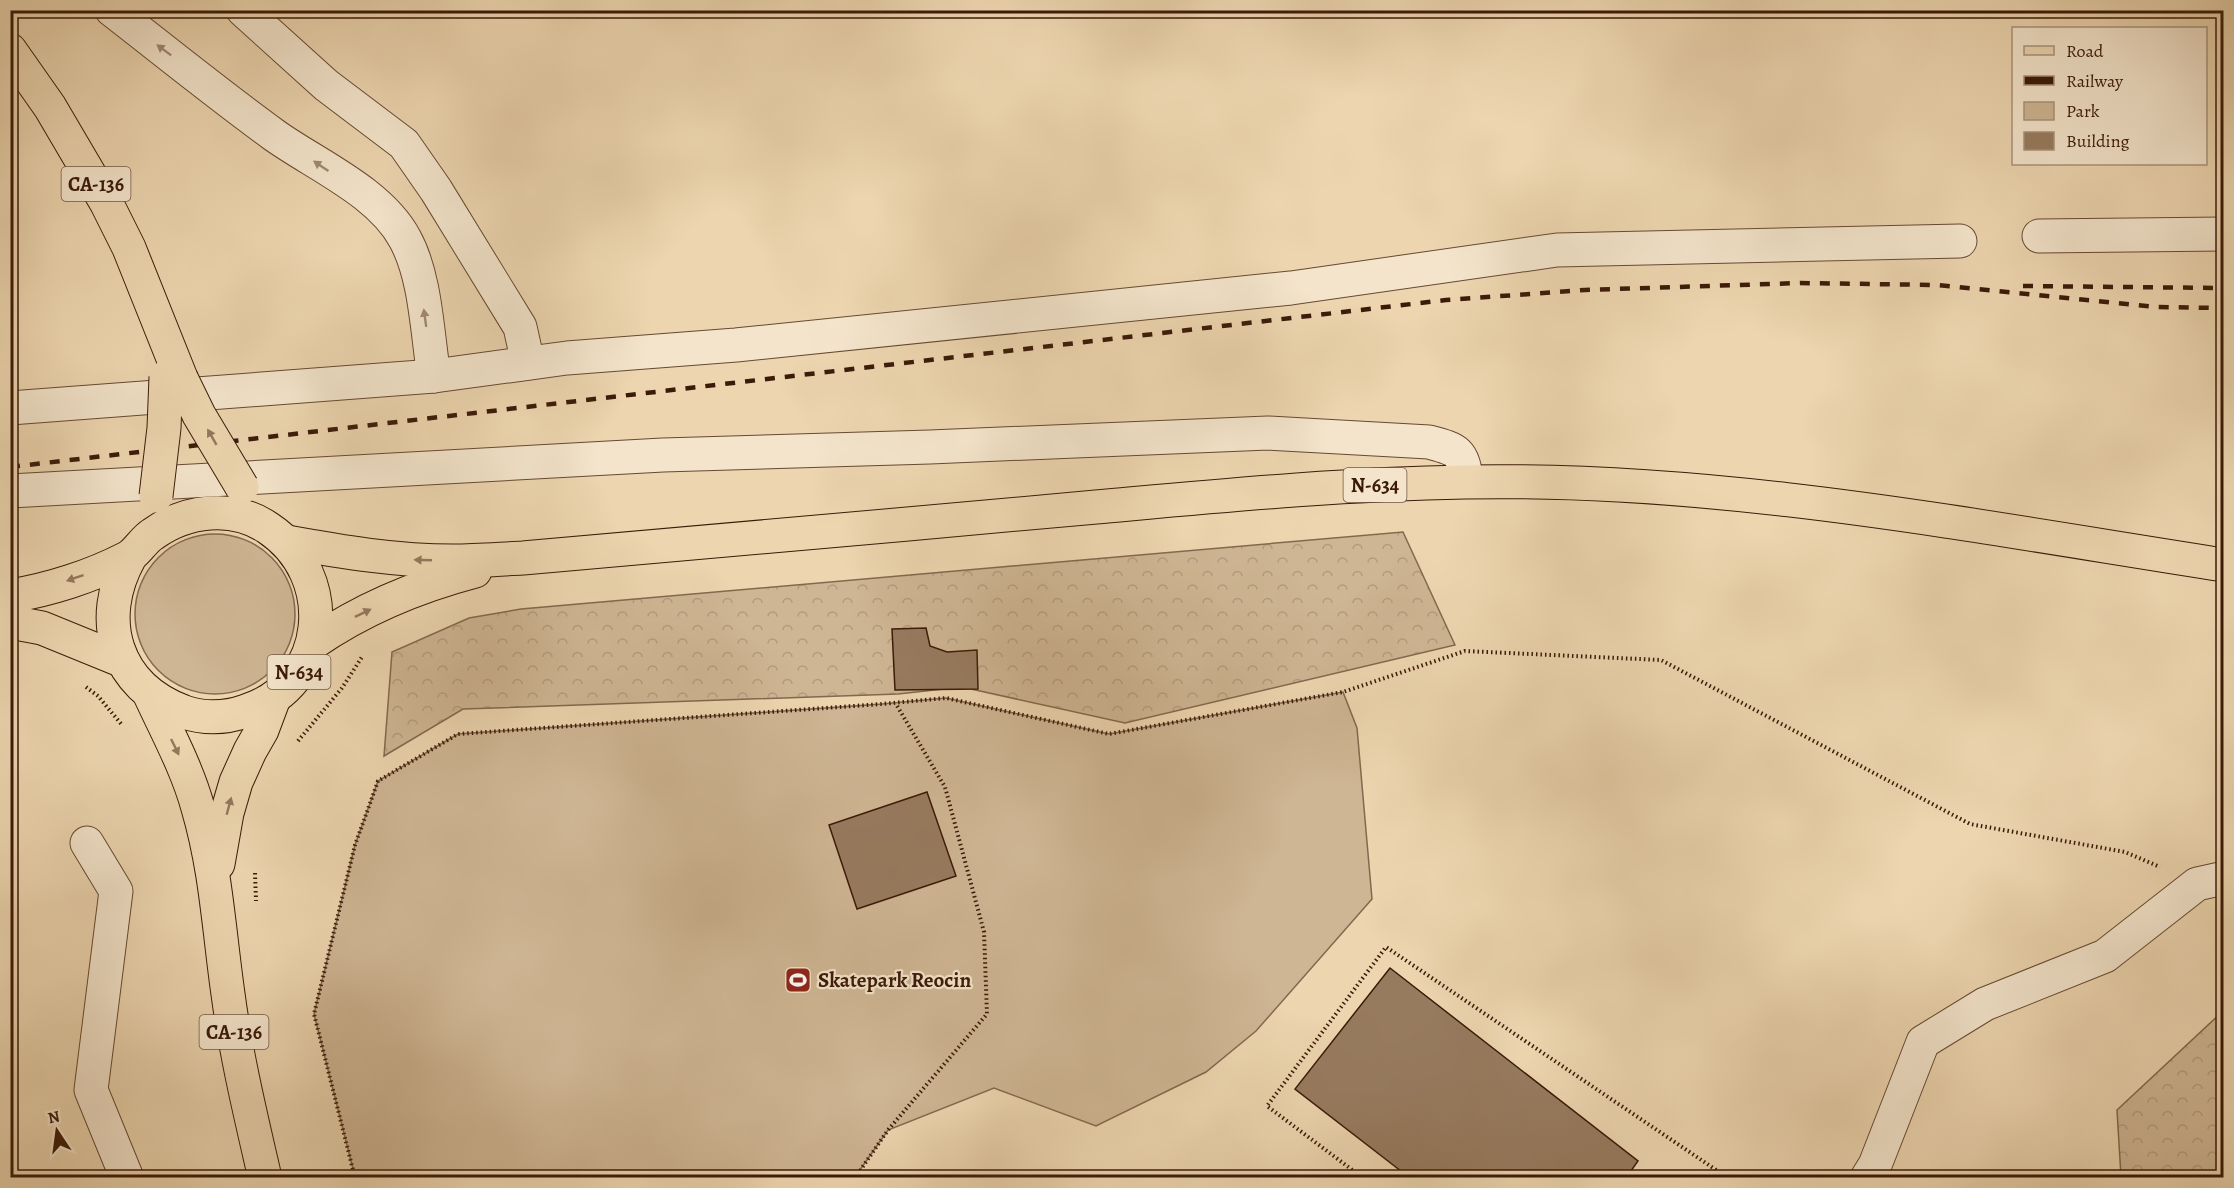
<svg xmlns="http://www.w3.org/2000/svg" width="2234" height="1188" viewBox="0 0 2234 1188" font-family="Alegreya,serif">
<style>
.green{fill:#ceb593;stroke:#84684e;stroke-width:1.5}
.forest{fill:url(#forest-crowns);stroke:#84684e;stroke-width:1.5}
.building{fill:#977b5f;stroke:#3b1a08;stroke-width:1.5}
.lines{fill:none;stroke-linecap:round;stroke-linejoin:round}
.minor-casing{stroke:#674932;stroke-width:35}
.major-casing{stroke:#3b1a08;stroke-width:35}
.highway-casing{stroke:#3b1a08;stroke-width:35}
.path{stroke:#3b1a08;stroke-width:4;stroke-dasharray:1.5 3;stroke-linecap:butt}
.minor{stroke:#f3e4cb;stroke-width:33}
.major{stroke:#ecd5af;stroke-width:33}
.highway{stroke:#ecd5af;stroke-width:33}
.rail{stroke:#3b1a08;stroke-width:4.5;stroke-dasharray:10 10;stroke-linecap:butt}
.major-bridge-casing{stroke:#3b1a08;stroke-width:35;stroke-linecap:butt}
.major-bridge{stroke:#ecd5af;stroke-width:33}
.oneway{fill:#a08973}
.oneway2{fill:#94785c}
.labels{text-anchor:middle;stroke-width:4.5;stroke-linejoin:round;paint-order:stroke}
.shield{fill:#f3e4cb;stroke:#725742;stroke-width:1.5}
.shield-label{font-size:20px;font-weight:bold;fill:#3b1a08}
.poi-label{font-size:21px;font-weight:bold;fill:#3b1a08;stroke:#f3e4cb;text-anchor:start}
</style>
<defs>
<pattern id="forest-crowns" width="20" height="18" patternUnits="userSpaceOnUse" patternTransform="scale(1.5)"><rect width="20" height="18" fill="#ceb593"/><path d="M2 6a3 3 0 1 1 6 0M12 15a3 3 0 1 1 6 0" fill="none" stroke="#b29b7d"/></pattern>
</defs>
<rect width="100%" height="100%" fill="#ecd5af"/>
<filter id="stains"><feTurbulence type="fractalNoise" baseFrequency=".00333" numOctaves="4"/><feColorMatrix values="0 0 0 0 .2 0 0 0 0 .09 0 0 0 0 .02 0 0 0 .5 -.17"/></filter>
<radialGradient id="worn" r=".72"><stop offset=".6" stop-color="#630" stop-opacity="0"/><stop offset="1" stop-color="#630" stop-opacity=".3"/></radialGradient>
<g class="green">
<circle cx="215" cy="614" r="80"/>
<path d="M1343,692L1357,728L1372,899L1256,1031L1206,1072L1096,1126L994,1088L888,1130L855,1177H355L314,1014L355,845L378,781L458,734L882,704L946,698L1109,734Z"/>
</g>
<g class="forest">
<path d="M1403,532L1455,645L1125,723L962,687L898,694L463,709L384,756L392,652L469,618L521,609Z"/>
<path d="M2223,1011V1177H2121L2117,1110Z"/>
</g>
<g class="building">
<path d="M926,628L930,646L947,652L977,650L978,689L895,690L892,629Z"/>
<path d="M927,792L956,876L857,909L829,825Z"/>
<path d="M1390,968L1638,1161L1626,1178H1410L1295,1089Z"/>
</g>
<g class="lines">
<defs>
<g id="minor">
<path d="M112,10C166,52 219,95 274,135C316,165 380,192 405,239C426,277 427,333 434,376"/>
<path d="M243,10L326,85L404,144L436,190L520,327L528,363"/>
<path d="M2039,236L2224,234"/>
<path d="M10,408L434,376L567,358L736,345L1291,288L1557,250L1960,241"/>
<path d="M10,491L663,455L930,447L1268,433L1429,442C1459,450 1462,451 1467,481"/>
<path d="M87,843L116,891L91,1090L127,1178"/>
<path d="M1867,1178L1875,1165L1923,1042L1985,1004L2105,956L2197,884L2224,878"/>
</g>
<g id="major">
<path d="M10,50L50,107L107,204L129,248L181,378"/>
<path d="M150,695C167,732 187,768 198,808C216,869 219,931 228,994C236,1055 251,1117 265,1178"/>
<path d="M218,864L227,813L236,782L250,751L262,730L274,698"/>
</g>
<g id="highway">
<path d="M287,542C342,552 397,561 453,561C477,561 500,559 523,558C714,542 905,524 1096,507C1219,496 1342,484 1465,482C1721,477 1972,526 2224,565"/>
<path d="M10,596C49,590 92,576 127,558C137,553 143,540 153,534C186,510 233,504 268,528C339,575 330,684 246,711C226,718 205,719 184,712C115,686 95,620 130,557"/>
<path d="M10,622L42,628L123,661"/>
<path d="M313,643C362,609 418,586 475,571"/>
</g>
</defs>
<use href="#minor" class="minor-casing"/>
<use href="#major" class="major-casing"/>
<use href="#highway" class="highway-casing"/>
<g class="path">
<path d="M86,687L98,696L122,725"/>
<path d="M298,741L342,688L362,657"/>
<path d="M255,873L256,901"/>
<path d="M355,1178L314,1014L355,845L378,781L458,734L882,704L946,698L1109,734L1343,692L1465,651L1661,660L1970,824L2125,852L2160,867"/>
<path d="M855,1178L888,1130L987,1014L984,932L945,787L896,704"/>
<path d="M1363,1178L1267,1106L1386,947L1728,1178"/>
</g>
<use href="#minor" class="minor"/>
<use href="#major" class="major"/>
<use href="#highway" class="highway"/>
<g class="rail">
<path d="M2023,286L2224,288"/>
<path d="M10,467L1446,300L1585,290L1800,283L1937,285L2156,307L2224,308"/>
</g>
<defs>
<g id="major-bridge">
<path d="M181,378L199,415L242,487"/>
<path d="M156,496L164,428L166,377"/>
</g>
</defs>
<use href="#major-bridge" class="major-bridge-casing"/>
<use href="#major-bridge" class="major-bridge"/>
</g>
<defs><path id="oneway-solid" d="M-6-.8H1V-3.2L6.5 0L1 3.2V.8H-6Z" transform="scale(1.5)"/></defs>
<g class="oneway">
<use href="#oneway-solid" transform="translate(164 50) rotate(-143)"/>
<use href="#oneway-solid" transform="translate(321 166) rotate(-146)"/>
<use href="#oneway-solid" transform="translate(425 318) rotate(-98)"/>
</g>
<g class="oneway2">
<use href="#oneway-solid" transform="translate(212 437) rotate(-120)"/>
<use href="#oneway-solid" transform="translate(423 560) rotate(-178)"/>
<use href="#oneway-solid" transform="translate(75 578) rotate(161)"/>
<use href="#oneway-solid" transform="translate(363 613) rotate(-26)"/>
<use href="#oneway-solid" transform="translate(175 747) rotate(64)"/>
<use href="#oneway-solid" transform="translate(229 806) rotate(-75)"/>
</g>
<defs>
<symbol id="stadium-square" viewBox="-11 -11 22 22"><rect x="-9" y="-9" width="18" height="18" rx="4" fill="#8f2418" stroke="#f3e4cb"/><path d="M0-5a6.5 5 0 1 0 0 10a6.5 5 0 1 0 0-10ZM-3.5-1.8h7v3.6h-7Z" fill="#fff"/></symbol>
</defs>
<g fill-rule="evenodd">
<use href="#stadium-square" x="783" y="965" width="30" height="30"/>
</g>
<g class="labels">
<g class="shield">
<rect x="61.5" y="167" width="69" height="34" rx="4.5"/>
<rect x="1343.5" y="468" width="63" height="34" rx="4.5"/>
<rect x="267.5" y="655" width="63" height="34" rx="4.5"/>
<rect x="199.5" y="1015" width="69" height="34" rx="4.5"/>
</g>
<g class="shield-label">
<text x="96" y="191">CA-136</text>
<text x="1375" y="492">N-634</text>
<text x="299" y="679">N-634</text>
<text x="234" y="1039">CA-136</text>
</g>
<g class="poi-label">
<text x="818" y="987">Skatepark Reocin</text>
</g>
</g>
<rect width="2234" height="1188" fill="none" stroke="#ecd5af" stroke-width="36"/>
<rect x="12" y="12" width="2210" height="1164" fill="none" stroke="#3b1a08" stroke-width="3"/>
<rect x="18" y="18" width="2198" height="1152" fill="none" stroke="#3b1a08" stroke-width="1.5"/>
<rect x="2012" y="27" width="195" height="138" fill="#f3e4cb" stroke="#a9937d" stroke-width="1.5"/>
<rect x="2024" y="46" width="30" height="9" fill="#ecd5af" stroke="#a9937d" stroke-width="1.5"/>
<text x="2066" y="57" font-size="18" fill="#3b1a08">Road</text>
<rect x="2024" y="76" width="30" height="9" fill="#3b1a08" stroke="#a9937d" stroke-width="1.5"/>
<text x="2066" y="87" font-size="18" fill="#3b1a08">Railway</text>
<rect x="2024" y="102" width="30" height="18" fill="#ceb593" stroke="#a9937d" stroke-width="1.5"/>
<text x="2066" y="117" font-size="18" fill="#3b1a08">Park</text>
<rect x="2024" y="132" width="30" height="18" fill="#977b5f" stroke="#a9937d" stroke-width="1.5"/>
<text x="2066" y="147" font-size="18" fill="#3b1a08">Building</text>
<g transform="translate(57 1131) rotate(347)" stroke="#f3e4cb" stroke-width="4.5" paint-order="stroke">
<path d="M0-4.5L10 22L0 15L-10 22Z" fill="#3b1a08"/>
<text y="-9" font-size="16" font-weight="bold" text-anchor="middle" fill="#3b1a08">N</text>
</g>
<rect width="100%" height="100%" filter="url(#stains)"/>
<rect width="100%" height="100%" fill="url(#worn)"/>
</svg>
